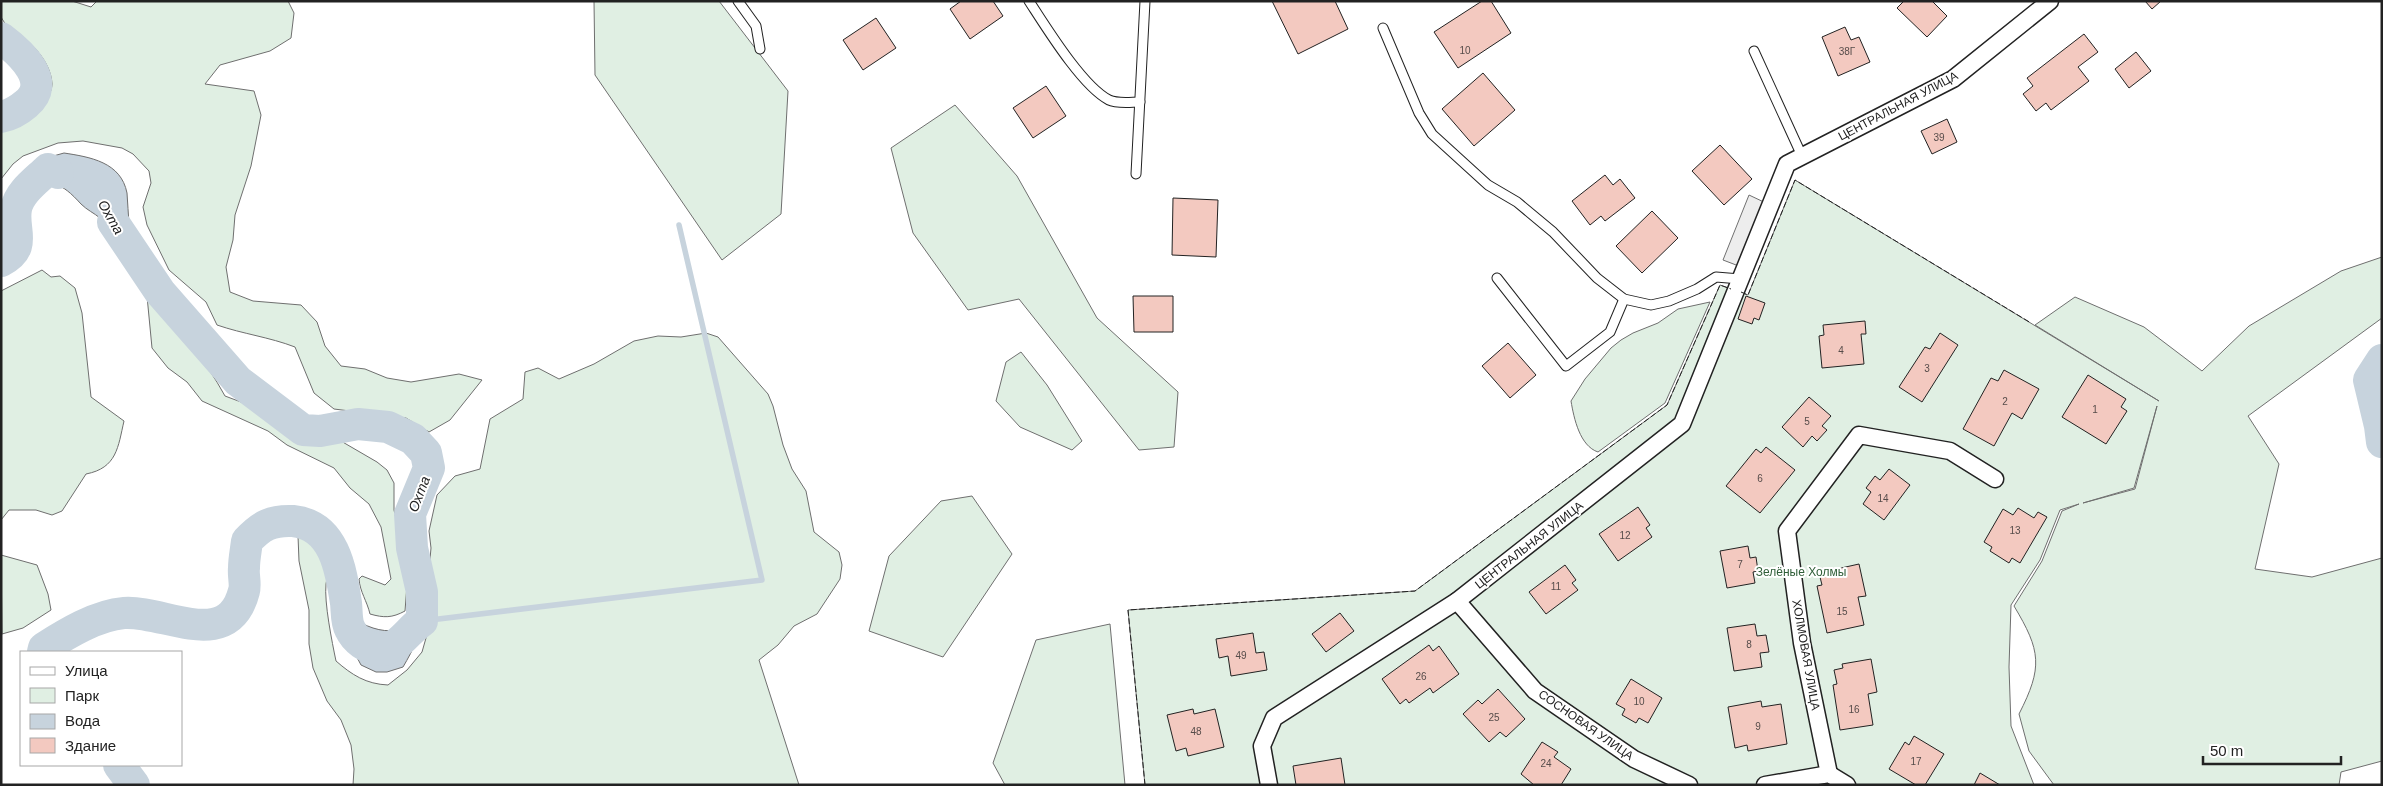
<svg xmlns="http://www.w3.org/2000/svg" width="2383" height="786" viewBox="0 0 2383 786" font-family="Arial,sans-serif">
<style>
.green{fill:#e0efe3;stroke:#6f6f6f;fill-rule:evenodd}
.parking{fill:#ededed;stroke:#6f6f6f}
.water{fill:#c7d3dd;stroke:#6f6f6f}
.lines{fill:none;stroke-linecap:round;stroke-linejoin:round}
.stream{stroke:#c7d3dd;stroke-width:5.5}
.river{stroke:#c7d3dd;stroke-width:32}
.building{fill:#f3c9c0;stroke:#222}
.lane-casing{stroke:#222;stroke-width:11}
.street-casing{stroke:#222;stroke-width:19}
.lane{stroke:#fff;stroke-width:9}
.street{stroke:#fff;stroke-width:16}
.fence{stroke:#222;stroke-width:1;stroke-dasharray:6 2.5;stroke-linecap:butt}
.labels{text-anchor:middle;stroke-width:4;stroke-linejoin:round;paint-order:stroke}
.number-label{font-size:10px;fill:#564c4a}
.street-label{font-size:12px;fill:#222;stroke:#fff}
.park-label{font-size:12px;fill:#2f5e38;stroke:#fff}
.water-label{font-size:14px;font-style:italic;fill:#222;stroke:#fff}
</style>
<rect width="100%" height="100%" fill="#fff"/>
<g class="green">
<path d="M1,1H72L91,7L97,1H288L294,13L291,38L270,51L220,65L205,84L254,91L261,115L251,166L235,215L233,240L226,267L230,292L253,301L301,305L317,322L325,346L341,366L365,369L387,378L411,382L459,374L482,380L450,420L429,432L406,418L334,409L314,393L295,347C269,337 243,334 217,325L206,302L169,270L147,225L143,207L151,183L149,171L133,154L122,148L83,141L58,143L23,156L13,164L1,179V127L46,102C48,97 52,90 52,84C51,61 29,38 9,30L1,17Z"/>
<path d="M594,1H719L788,91L781,214L722,260L595,75Z"/>
<path d="M955,105L1017,176L1097,318L1178,392L1174,447L1139,450L1019,299L968,310L913,233L891,148Z"/>
<path d="M1795,180L2159,401L2035,325L2075,297L2144,327L2202,371L2249,326L2341,271L2382,257V318L2248,416L2279,464L2255,569L2312,577L2382,558V761L2341,772L2339,785H2054L2029,751L2019,714C2043,667 2041,651 2014,606L2042,561L2062,511L2079,504L2060,510L2040,560L2011,605L2009,667L2011,726L2034,785H1145L1128,610L1415,591L1667,405L1720,285L1748,295ZM2157,406L2135,489L2083,503L2134,488Z"/>
<path d="M42,270L51,277L60,276L75,288L82,313L91,397L124,421C118,447 117,468 86,474L62,511L52,515L36,510H9L1,520V291Z"/>
<path d="M147,296C177,327 205,359 225,396L249,405L310,438L322,435L334,437L377,462L387,470L394,483V510L402,545L407,585L405,611C392,618 384,618 370,614C367,601 360,592 359,579L362,576L385,585L391,579L381,527L369,504L350,488L334,468L287,445L268,431L202,401L187,382L168,368L152,348Z"/>
<path d="M1710,302L1665,403L1598,452C1580,446 1574,419 1571,401L1585,379L1611,348L1621,340L1633,333L1658,323L1678,309Z"/>
<path d="M706,333L718,337L768,394L773,406L783,445L792,469L806,491L814,532L839,552L842,565L840,579L817,614L794,626L778,645L759,660L799,785H353L354,769L351,745L341,720L327,701L313,668L309,644V610L299,561L298,536L308,530C317,538 328,549 330,561C331,570 327,576 326,584C324,602 332,642 336,661C352,675 366,684 388,685L407,670L422,652L432,617L428,581L431,548L429,531L437,495L455,476L480,469L490,419L523,399L525,372L538,368L559,379L594,364L634,341L658,336L681,337Z"/>
<path d="M1021,352L1047,385L1082,441L1072,450L1020,427L996,401L1006,362Z"/>
<path d="M972,496L1012,554L943,657L869,631L889,556L941,501Z"/>
<path d="M1,555L37,565L48,594L51,610L23,628L2,634Z"/>
<path d="M1110,624L1125,785H1005L993,763L1036,640Z"/>
</g>
<path class="parking" d="M1749,195L1768,204L1744,268L1723,260Z"/>
<g class="water">
<path d="M64,153C90,157 121,162 127,193C128,203 128,214 129,224C131,236 134,247 137,258C119,249 114,232 100,218C94,213 87,210 81,204C61,182 51,178 24,192V177L39,160Z"/>
<path d="M346,603C349,607 351,613 354,617C362,626 383,633 395,630C406,628 416,615 424,608C424,629 413,650 403,667L387,672H376L361,665L345,635Z"/>
</g>
<g class="lines">
<path class="stream" d="M422,621L762,580L679,225"/>
<g class="river">
<path d="M1,38C21,53 53,82 26,104C19,110 10,115 1,117"/>
<path d="M1,261C28,247 12,231 16,209C19,192 37,180 48,169L58,173"/>
<path d="M2382,360L2369,380L2380,426L2382,442"/>
<path d="M43,652L44,648C66,634 97,615 124,613C165,610 228,653 244,591C246,584 243,575 244,568C244,559 246,550 247,541C261,526 271,520 293,521C334,525 341,569 346,603C347,611 346,622 350,629C355,640 367,649 380,650C397,651 409,629 422,621V592L412,548L410,514L429,468L426,453L413,439L388,427L358,424L320,431L303,430L238,381L160,292L113,222"/>
<path d="M119,765L134,785"/>
</g>
</g>
<g class="building">
<path d="M961,1H993L1003,16L970,39L950,9Z"/>
<path d="M1272,1H1335L1348,29L1298,54Z"/>
<path d="M1482,1H1491L1511,33L1458,68L1434,32Z"/>
<path d="M1904,1H1932L1947,16L1927,37L1897,8Z"/>
<path d="M2145,1H2161L2152,9Z"/>
<path d="M876,18L896,48L863,70L843,40Z"/>
<path d="M1845,27L1851,40L1859,37L1870,62L1838,76L1822,37Z"/>
<path d="M2084,34L2098,52L2078,67L2089,81L2051,110L2046,103L2036,111L2023,94L2033,86L2027,78Z"/>
<path d="M2136,52L2151,71L2129,88L2115,69Z"/>
<path d="M1483,73L1515,110L1474,146L1442,109Z"/>
<path d="M1046,86L1066,116L1033,138L1013,108Z"/>
<path d="M1947,119L1957,142L1932,154L1921,131Z"/>
<path d="M1720,145L1752,179L1724,205L1692,171Z"/>
<path d="M1605,175L1613,185L1620,179L1635,198L1605,221L1601,216L1590,225L1572,201Z"/>
<path d="M1173,198L1218,200L1216,257L1172,255Z"/>
<path d="M1652,211L1678,238L1642,273L1616,246Z"/>
<path d="M1133,296H1173V332H1134Z"/>
<path d="M1746,296L1765,303L1759,320L1754,318L1752,324L1738,319Z"/>
<path d="M1865,321L1866,334H1861L1864,364L1822,368L1819,336L1824,335L1823,325Z"/>
<path d="M1940,333L1958,345L1922,402L1899,387L1925,347L1930,349Z"/>
<path d="M1508,343L1536,375L1510,398L1482,366Z"/>
<path d="M2004,370L2039,389L2022,419L2012,413L1994,446L1963,429L1991,378L1998,381Z"/>
<path d="M2088,375L2126,399L2121,407L2127,411L2106,444L2062,417Z"/>
<path d="M1809,397L1831,416L1822,426L1827,430L1817,441L1812,436L1803,447L1782,427Z"/>
<path d="M1766,447L1795,470L1760,513L1726,486L1756,449L1761,453Z"/>
<path d="M1889,469L1910,485L1884,520L1863,504L1871,492L1866,488L1875,476L1880,480Z"/>
<path d="M1638,507L1650,525L1646,528L1652,537L1618,561L1599,534Z"/>
<path d="M2018,508L2034,518L2038,512L2047,517L2020,563L2012,558L2009,563L1990,551L1992,547L1984,542L2003,509L2013,515Z"/>
<path d="M1748,546L1750,558L1756,557L1758,571L1753,572L1755,583L1727,588L1720,551Z"/>
<path d="M1859,564L1866,596L1858,597L1864,625L1827,633L1817,586L1822,585L1819,573Z"/>
<path d="M1565,565L1576,580L1572,583L1578,590L1546,614L1529,592Z"/>
<path d="M1340,613L1354,631L1326,652L1312,634Z"/>
<path d="M1755,624L1757,636L1766,635L1769,652L1760,653L1762,667L1734,671L1727,628Z"/>
<path d="M1253,633L1256,653L1264,652L1267,670L1231,676L1228,656L1219,658L1216,639Z"/>
<path d="M1429,645L1433,651L1439,646L1459,674L1433,693L1430,688L1409,703L1406,699L1400,704L1382,679Z"/>
<path d="M1871,659L1877,692L1868,694L1873,725L1840,730L1833,685L1837,684L1834,670L1843,668L1842,664Z"/>
<path d="M1631,679L1662,698L1648,723L1639,718L1636,723L1622,715L1625,709L1616,704Z"/>
<path d="M1498,689L1525,719L1506,737L1500,732L1489,742L1463,714L1478,700L1482,704Z"/>
<path d="M1761,701L1762,707L1781,704L1787,744L1748,751L1747,745L1735,748L1728,707Z"/>
<path d="M1193,709L1194,714L1215,709L1224,747L1188,756L1186,748L1176,751L1167,715Z"/>
<path d="M1914,736L1944,754L1925,785H1916L1889,769L1905,742L1909,745Z"/>
<path d="M1542,742L1558,752L1554,757L1571,769L1561,785H1534L1521,774Z"/>
<path d="M1341,758L1345,785H1296L1293,766Z"/>
<path d="M1980,773L2000,785H1974Z"/>
</g>
<g class="lines">
<defs>
<g id="lane">
<path d="M738,1L756,26L760,49"/>
<path d="M1029,1C1046,27 1082,86 1109,100C1117,104 1131,102 1140,102"/>
<path d="M1383,28L1419,113L1432,134L1488,185L1517,202L1553,232L1597,278L1624,299L1651,305L1669,301L1697,289L1716,277L1740,279"/>
<path d="M1754,51L1802,156"/>
<path d="M1136,174L1145,1"/>
<path d="M1497,278L1566,366L1610,332L1624,299"/>
</g>
<g id="street">
<path d="M1457,601L1535,691L1634,759L1689,785"/>
<path d="M1829,774L1802,643L1787,531L1859,435L1950,451L1995,479"/>
<path d="M1269,785L1262,746L1274,718L1457,601L1682,424L1787,164L1953,79L2050,1"/>
<path d="M1765,785L1829,774L1847,785"/>
</g>
</defs>
<use href="#lane" class="lane-casing"/>
<use href="#street" class="street-casing"/>
<use href="#lane" class="lane"/>
<use href="#street" class="street"/>
<g class="fence">
<path d="M1741,292L1748,295L1795,180L2031,323"/>
<path d="M1145,785L1128,610L1415,591L1667,405L1720,285L1731,289"/>
</g>
</g>
<g class="labels">
<g class="number-label">
<text x="1465" y="54">10</text>
<text x="1847" y="55">38Г</text>
<text x="1939" y="141">39</text>
<text x="1841" y="354">4</text>
<text x="1927" y="372">3</text>
<text x="2005" y="405">2</text>
<text x="2095" y="413">1</text>
<text x="1807" y="425">5</text>
<text x="1760" y="482">6</text>
<text x="1883" y="502">14</text>
<text x="2015" y="534">13</text>
<text x="1625" y="539">12</text>
<text x="1740" y="568">7</text>
<text x="1556" y="590">11</text>
<text x="1842" y="615">15</text>
<text x="1749" y="648">8</text>
<text x="1241" y="659">49</text>
<text x="1421" y="680">26</text>
<text x="1639" y="705">10</text>
<text x="1854" y="713">16</text>
<text x="1494" y="721">25</text>
<text x="1758" y="730">9</text>
<text x="1196" y="735">48</text>
<text x="1916" y="765">17</text>
<text x="1546" y="767">24</text>
</g>
<g class="street-label">
<text transform="translate(1898 106) rotate(-28)" y="4">ЦЕНТРАЛЬНАЯ УЛИЦА</text>
<text transform="translate(1529 545) rotate(-38)" y="4">ЦЕНТРАЛЬНАЯ УЛИЦА</text>
<text transform="translate(1806 655) rotate(80)" y="4">ХОЛМОВАЯ УЛИЦА</text>
<text transform="translate(1586 725) rotate(35)" y="4">СОСНОВАЯ УЛИЦА</text>
</g>
<g class="park-label">
<text x="1801" y="576">Зелёные Холмы</text>
</g>
<g class="water-label">
<text transform="translate(111 217) rotate(60)" y="5">Охта</text>
<text transform="translate(419 494) rotate(-69)" y="5">Охта</text>
</g>
</g>
<rect width="2383" height="786" fill="none" stroke="#222222" stroke-width="5"/>
<rect x="20" y="651" width="162" height="115" fill="#ffffff" stroke="#a7a7a7"/>
<rect x="30" y="667" width="25" height="8" fill="#ffffff" stroke="#a7a7a7"/>
<text x="65" y="676" font-size="15" fill="#222222">Улица</text>
<rect x="30" y="688" width="25" height="15" fill="#e0efe3" stroke="#a7a7a7"/>
<text x="65" y="701" font-size="15" fill="#222222">Парк</text>
<rect x="30" y="714" width="25" height="15" fill="#c7d3dd" stroke="#a7a7a7"/>
<text x="65" y="726" font-size="15" fill="#222222">Вода</text>
<rect x="30" y="738" width="25" height="15" fill="#f3c9c0" stroke="#a7a7a7"/>
<text x="65" y="751" font-size="15" fill="#222222">Здание</text>
<path d="M2203 756v8h138v-8" fill="none" stroke="#222222" stroke-width="2.5"/>
<text x="2210" y="756" font-size="15" fill="#222222" stroke="#ffffff" stroke-width="4" paint-order="stroke">50 m</text>
</svg>
